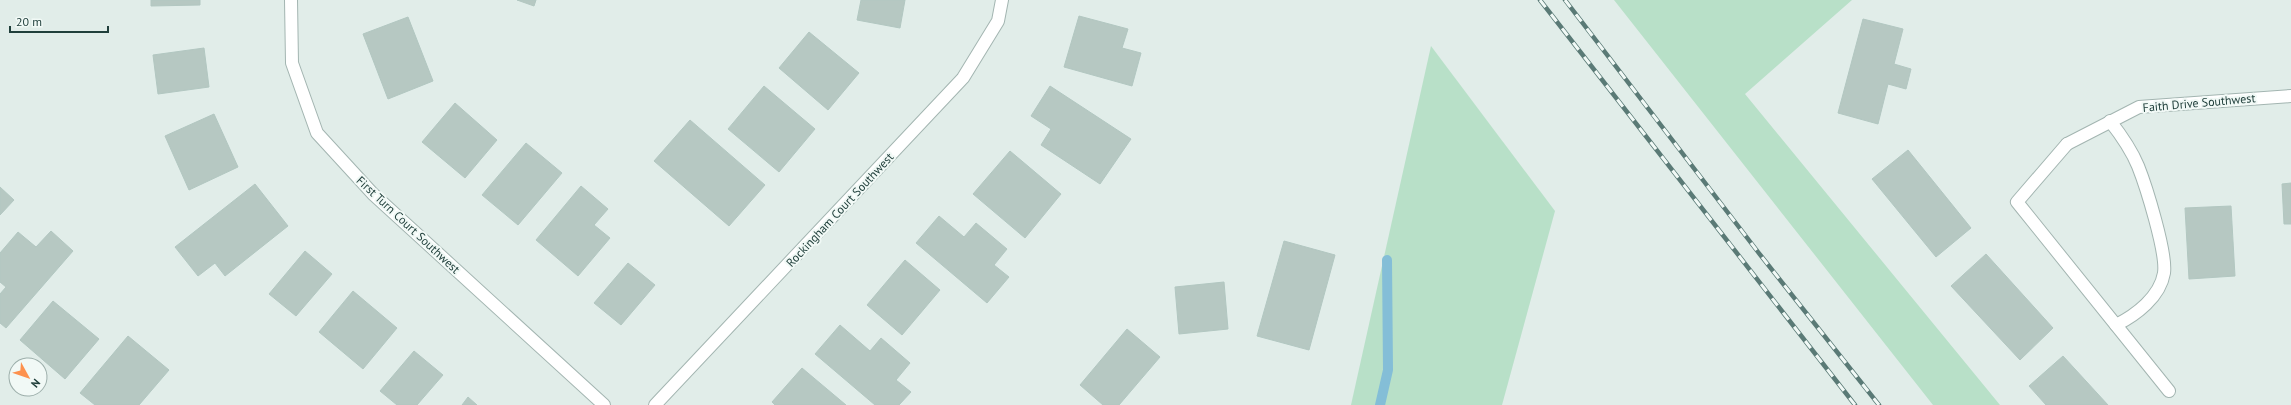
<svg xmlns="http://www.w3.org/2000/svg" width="2291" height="405" viewBox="0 0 2291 405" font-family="'PT Sans',sans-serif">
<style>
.green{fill:#b8e0c8}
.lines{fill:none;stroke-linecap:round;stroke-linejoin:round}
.stream{stroke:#84bed7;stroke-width:10}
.building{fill:#b6c8c2;stroke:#b2c7c1}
.lane-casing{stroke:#a3b5b1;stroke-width:14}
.street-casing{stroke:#a3b5b1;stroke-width:14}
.lane{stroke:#fff;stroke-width:12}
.street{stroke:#fff;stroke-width:12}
.rail-casing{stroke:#5a7a76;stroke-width:4.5}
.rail{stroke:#f1f9f6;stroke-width:3;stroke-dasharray:9;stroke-linecap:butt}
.labels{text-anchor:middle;stroke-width:4;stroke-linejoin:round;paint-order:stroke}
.street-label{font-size:12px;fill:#203f3b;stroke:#f1f9f6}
</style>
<rect width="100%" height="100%" fill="#e1ede9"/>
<g class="green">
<path d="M1614,0H1852L1745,94L2000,405H1933Z"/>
<path d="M1431,46L1555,211L1502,405H1351Z"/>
</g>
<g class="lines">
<path class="stream" d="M1380,405L1388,370L1387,260"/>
</g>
<g class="building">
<path d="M151,0H200V5L151,6Z"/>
<path d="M517,0H536L534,6Z"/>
<path d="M861,0H905L900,28L857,20Z"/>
<path d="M1079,16L1128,29L1122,48L1141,53L1132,86L1064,67Z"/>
<path d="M408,17L433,81L388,99L363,34Z"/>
<path d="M1863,19L1903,29L1894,64L1911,69L1906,89L1888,84L1878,124L1838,113Z"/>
<path d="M809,32L859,73L828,110L779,68Z"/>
<path d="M204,48L209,87L158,94L153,55Z"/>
<path d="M764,86L815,129L779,172L728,129Z"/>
<path d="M1050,86L1131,139L1100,184L1041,145L1051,129L1031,116Z"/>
<path d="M455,103L497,140L465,178L422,142Z"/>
<path d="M214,114L238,167L189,190L165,136Z"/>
<path d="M690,120L765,185L729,226L654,161Z"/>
<path d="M526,143L562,173L518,225L482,195Z"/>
<path d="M1908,150L1971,228L1936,257L1872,179Z"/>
<path d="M1010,151L1061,194L1025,238L973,194Z"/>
<path d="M2291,183V224H2284L2282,184Z"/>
<path d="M255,184L288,226L225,276L215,263L198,276L175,247Z"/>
<path d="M581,186L608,209L594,225L610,238L578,276L536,240Z"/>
<path d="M0,187L14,200L0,215Z"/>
<path d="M2231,206L2235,276L2189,279L2185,208Z"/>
<path d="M939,216L964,237L976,223L1007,249L994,265L1009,277L987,303L916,243Z"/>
<path d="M51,231L73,251L6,328L0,323V294L6,287L0,282V253L18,232L36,247Z"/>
<path d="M1284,241L1335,255L1309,350L1257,336Z"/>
<path d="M305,251L332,274L296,316L269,294Z"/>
<path d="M1986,254L2053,328L2020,360L1951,286Z"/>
<path d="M905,260L940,290L902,335L867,305Z"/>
<path d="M628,263L655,285L621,325L594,303Z"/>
<path d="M1224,282L1228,329L1179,334L1175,287Z"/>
<path d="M353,291L397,328L363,369L319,332Z"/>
<path d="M53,301L99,339L65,379L20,340Z"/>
<path d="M840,325L870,351L881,338L910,363L896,380L911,392L899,405H875L815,354Z"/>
<path d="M1127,329L1160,357L1119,405H1103L1080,385Z"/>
<path d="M128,336L169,370L139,405H95L80,393Z"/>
<path d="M414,351L443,375L417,405H397L380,391Z"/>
<path d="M2063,356L2108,405H2046L2029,386Z"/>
<path d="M802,368L846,405H775L772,402Z"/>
<path d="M468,397L477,405H462Z"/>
</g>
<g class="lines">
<defs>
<g id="lane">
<path d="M2110,121C2121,135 2131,149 2138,166C2146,186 2167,253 2164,273C2160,297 2136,315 2116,325"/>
<path d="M2067,144L2017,202L2169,391"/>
</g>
<g id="street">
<path d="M291,0L292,63L317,133L373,194L604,405"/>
<path d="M2067,144L2139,107L2291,96"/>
<path d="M655,405L963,78L998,21L1002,0"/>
</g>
</defs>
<use href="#lane" class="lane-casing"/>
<use href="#street" class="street-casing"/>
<use href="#lane" class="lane"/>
<use href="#street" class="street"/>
<defs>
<g id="rail">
<path d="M1540,0L1855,405"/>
<path d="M1565,0L1758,252L1879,405"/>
</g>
</defs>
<use href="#rail" class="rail-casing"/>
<use href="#rail" class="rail"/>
</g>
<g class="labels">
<g class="street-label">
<text transform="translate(2199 103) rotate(-5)" y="4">Faith Drive Southwest</text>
<text transform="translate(840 210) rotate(-47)" y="4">Rockingham Court Southwest</text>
<text transform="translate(408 225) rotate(43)" y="4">First Turn Court Southwest</text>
</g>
</g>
<g transform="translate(28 377) rotate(130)"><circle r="19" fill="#f1f9f6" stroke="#9dafab"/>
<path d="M0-3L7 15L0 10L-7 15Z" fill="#fd914e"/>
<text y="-6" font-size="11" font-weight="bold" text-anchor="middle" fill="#203f3b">N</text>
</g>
<path d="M10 26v6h98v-6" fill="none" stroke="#203f3b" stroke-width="2"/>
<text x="16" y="26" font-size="12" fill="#203f3b" stroke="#f1f9f6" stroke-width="3" paint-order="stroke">20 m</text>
</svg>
